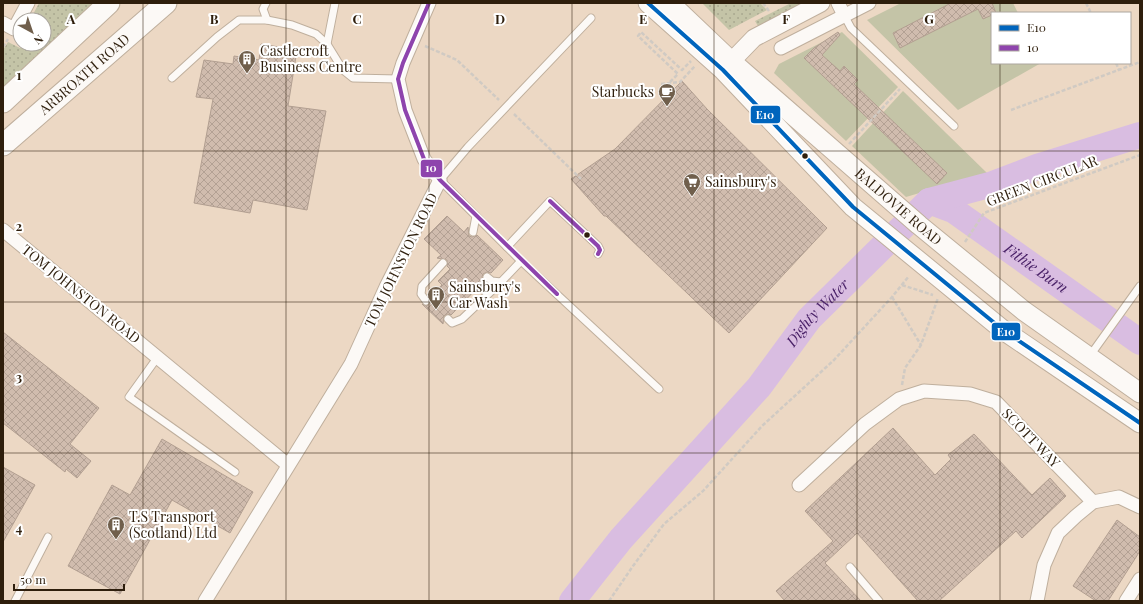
<svg xmlns="http://www.w3.org/2000/svg" width="1143" height="604" viewBox="0 0 1143 604" font-family="'Playfair Display',serif">
<style>
.grass{fill:url(#grass-dots)}
.green{fill:#c4c4a7}
.lines{fill:none;stroke-linecap:round;stroke-linejoin:round}
.river{stroke:#d9bde1;stroke-width:26}
.building{fill:url(#building-cross-hatch);stroke:#b29f91}
.service-casing{stroke:#bfaf9d;stroke-width:9}
.minor-casing{stroke:#bfaf9d;stroke-width:15}
.tertiary-casing{stroke:#bfaf9d;stroke-width:19}
.secondary-casing{stroke:#bfaf9d;stroke-width:21}
.primary-casing{stroke:#bfaf9d;stroke-width:23}
.path{stroke:#d0cac3;stroke-width:2.5;stroke-dasharray:4 2;stroke-linecap:butt}
.service{stroke:#fcf9f6;stroke-width:7}
.minor{stroke:#fcf9f6;stroke-width:13}
.tertiary{stroke:#fcf9f6;stroke-width:17}
.secondary{stroke:#fcf9f6;stroke-width:19}
.primary{stroke:#fcf9f6;stroke-width:21}
.bus-1-casing{stroke:#fff;stroke-width:7}
.bus-2-casing{stroke:#fff;stroke-width:7}
.bus-1{stroke:#0065bd;stroke-width:4}
.bus-2{stroke:#8e44ad;stroke-width:4}
.grid{fill:none;stroke:#2e1e0c;stroke-width:1;stroke-opacity:0.55}
.bus-dot{fill:#2e1e0c;stroke:#fff;stroke-width:1.5}
.labels{text-anchor:middle;stroke-width:4;stroke-linejoin:round;paint-order:stroke}
.poi-label{font-size:14px;fill:#2e1e0c;stroke:#fff;text-anchor:start}
.street-label{font-size:14px;fill:#2e1e0c;stroke:#fff}
.water-label{font-size:15px;font-style:italic;fill:#4b2369;stroke:#fff}
.grid-label{font-size:13px;text-anchor:middle;font-weight:bold;fill:#2e1e0c;stroke:#fff;stroke-width:4;stroke-linejoin:round;paint-order:stroke}
.line-badge{stroke:#fff;stroke-width:1.5}
.badge-label{font-size:11px;text-anchor:middle;font-weight:bold;fill:#fff}
</style>
<defs>
<pattern id="grass-dots" width="8" height="8" patternUnits="userSpaceOnUse"><rect width="8" height="8" fill="#c4c4a7"/><path d="M2 2h.1M6 6h.1" fill="none" stroke="#a9a88f" stroke-width="1.8" stroke-linecap="round"/></pattern>
<pattern id="building-cross-hatch" width="8" height="8" patternUnits="userSpaceOnUse"><rect width="8" height="8" fill="#d0bcae"/><path d="M0 0l8 8M0 8l8-8" fill="none" stroke="#b3a194"/></pattern>
</defs>
<rect width="100%" height="100%" fill="#ecd8c4"/>
<g class="grass">
<path d="M39,3H97L54,40L3,90V50L8,42L20,48L23,44H44V20H30Z"/>
<path d="M702,3H760L767,10L729,30Z"/>
<path d="M791,3H804L758,26L755,21Z"/>
</g>
<g class="green">
<path d="M901,3H1013L1018,13H992V63H1041L958,110L867,20Z"/>
<path d="M842,32L898,87L846,141L774,73L779,64Z"/>
<path d="M903,91L987,173L906,197L852,146Z"/>
</g>
<g class="lines">
<g class="river">
<path id="s1" d="M929,201L953,210L1140,342"/>
<path id="s2" d="M572,601L621,539L759,387L809,319L929,201L993,184L1037,167L1140,135"/>
</g>
</g>
<g class="building">
<path d="M951,3H992L996,13H992V15L983,19L978,9L900,48L893,33Z"/>
<path d="M838,32L840,35L822,55L840,71L844,66L858,80L854,84L947,173L937,184L804,58L814,48Z"/>
<path d="M261,44L297,50L288,106L326,111L307,210L253,200L250,213L194,203L213,99L196,97L204,60L233,64L234,56L259,60Z"/>
<path d="M682,81L707,109L827,228L729,333L606,216H604L571,179L615,149Z"/>
<path d="M447,216L464,232L468,227L469,236L472,237L477,235L503,260L491,273L487,272L483,274L482,277L484,281L451,315L447,314L444,316L443,324L422,304L427,306L430,303L429,297L442,285L438,281L450,269L447,266V260L437,258L441,255L424,239Z"/>
<path d="M3,332L99,408L70,444L91,461L77,478L66,469L65,472L3,423Z"/>
<path d="M893,428L935,475L951,459L948,455L974,434L1032,495L1050,478L1066,496L1022,538L1016,531L939,601H918L857,533L825,563L861,601H785L776,591L833,541L805,511Z"/>
<path d="M162,439L253,492L230,533L172,500L120,594L68,566L112,485L130,495Z"/>
<path d="M3,467L35,485L3,542Z"/>
<path d="M1117,520L1140,537V551L1108,601H1096L1073,586Z"/>
</g>
<g class="lines">
<defs>
<g id="service">
<path d="M266,3L263,9L267,20"/>
<path d="M844,15L851,28L954,126"/>
<path d="M591,18L468,147L440,180L521,261L659,389"/>
<path d="M327,44L335,3"/>
<path d="M172,78L217,37L239,20H267L292,25L316,34L327,44L343,70L353,78L398,79"/>
<path d="M473,232L476,216"/>
<path d="M507,247L550,201L598,246L600,250L598,254"/>
<path d="M487,277L492,281L501,282L521,261"/>
<path d="M426,301L421,294L422,286L443,263"/>
<path d="M448,319L452,323L462,319L501,282"/>
<path d="M1089,357L1140,286"/>
<path d="M157,358L129,397L235,472"/>
<path d="M850,567L879,601"/>
<path d="M15,601L48,537"/>
</g>
<g id="minor">
<path d="M838,3L844,15"/>
<path d="M3,23L14,29L28,3"/>
<path d="M781,48L869,3"/>
<path d="M3,230L288,465"/>
<path d="M799,485L865,424L899,399L924,391L970,394L996,402L1093,502"/>
<path d="M205,601L351,364L386,287L440,180L424,159L405,110L398,79L403,63L429,3"/>
<path d="M1037,601L1044,565L1058,533L1076,516L1093,502L1119,497L1140,507"/>
<path d="M1126,601L1140,579"/>
</g>
<path id="tertiary" d="M723,70L754,38L821,3"/>
<g id="secondary">
<path d="M648,3L723,70L853,207L1003,330L1140,423"/>
<path id="s3" d="M670,3L731,61L919,225L1024,311L1140,393"/>
</g>
<g id="primary">
<path d="M3,102L109,3"/>
<path id="s4" d="M3,145L166,3"/>
</g>
</defs>
<use href="#service" class="service-casing"/>
<use href="#minor" class="minor-casing"/>
<use href="#tertiary" class="tertiary-casing"/>
<use href="#secondary" class="secondary-casing"/>
<use href="#primary" class="primary-casing"/>
<g class="path">
<path d="M763,3L769,11"/>
<path d="M1086,3L1091,13"/>
<path d="M425,46L457,60L499,100"/>
<path d="M3,47L8,39"/>
<path d="M1116,63L1119,70"/>
<path d="M670,82L678,74L638,36L641,32L682,70L691,61"/>
<path d="M661,84L680,82L695,66"/>
<path d="M1011,110L1140,62"/>
<path d="M514,114L581,179"/>
<path d="M849,144L900,89"/>
<path d="M965,242L984,213L1140,155"/>
<path d="M902,285L933,295"/>
<path d="M892,297L921,345"/>
<path d="M902,385L905,368L921,345L938,298"/>
<path d="M609,601L633,566L664,524L703,491L762,426L834,360L892,297L909,276"/>
</g>
<use href="#service" class="service"/>
<use href="#minor" class="minor"/>
<use href="#tertiary" class="tertiary"/>
<use href="#secondary" class="secondary"/>
<use href="#primary" class="primary"/>
<defs>
<path id="bus-1" d="M648,3L723,70L853,207L1003,330L1140,423"/>
<g id="bus-2">
<path d="M429,3L403,63L398,79L405,110L424,159L440,180L557,294"/>
<path d="M550,201L598,246L600,250L598,254"/>
</g>
</defs>
<use href="#bus-1" class="bus-1-casing"/>
<use href="#bus-2" class="bus-2-casing"/>
<use href="#bus-1" class="bus-1"/>
<use href="#bus-2" class="bus-2"/>
</g>
<path class="grid" d="M143,3V601M286,3V601M429,3V601M572,3V601M714,3V601M857,3V601M1000,3V13M1000,63V601M3,151H1140M3,302H1140M3,453H1140"/>
<defs>
<symbol id="building-pin" viewBox="-11 -11 22 30"><path d="M0 17L-7.5 6A9.5 9.5 0 1 1 7.5 6Z" fill="#705f4c" stroke="#fff"/><path d="M-4-6H4V6H1V3H-1V6H-4ZM-2.5-4.3h1.7v1.8h-1.7ZM.8-4.3h1.7v1.8H.8ZM-2.5-1h1.7V.8h-1.7ZM.8-1h1.7V.8H.8Z" fill="#fff"/></symbol>
<symbol id="cafe-pin" viewBox="-11 -11 22 30"><path d="M0 17L-7.5 6A9.5 9.5 0 1 1 7.5 6Z" fill="#705f4c" stroke="#fff"/><path d="M-5.5-4.5H6V0H3Q3 3.5 0 3.5H-2.5Q-5.5 3.5-5.5 0ZM3-3.2v2h1.7v-2ZM-6 4.5H4V6H-6Z" fill="#fff"/></symbol>
<symbol id="supermarket-pin" viewBox="-11 -11 22 30"><path d="M0 17L-7.5 6A9.5 9.5 0 1 1 7.5 6Z" fill="#705f4c" stroke="#fff"/><path d="M-6-5.5h2.5l.6 2H6L4.5 2H-2.5L-4.4-4H-6ZM-1.5 3.2a1.3 1.3 0 1 0 .1 0ZM3 3.2a1.3 1.3 0 1 0 .1 0Z" fill="#fff"/></symbol>
</defs>
<g fill-rule="evenodd">
<use href="#building-pin" x="237" y="49" width="20" height="27"/>
<use href="#cafe-pin" x="657" y="82" width="20" height="27"/>
<use href="#supermarket-pin" x="682" y="172" width="20" height="27"/>
<use href="#building-pin" x="426" y="285" width="20" height="27"/>
<use href="#building-pin" x="106" y="515" width="20" height="27"/>
</g>
<g class="bus-dot">
<circle cx="805" cy="156" r="3.5"/>
<circle cx="587" cy="235" r="3.5"/>
</g>
<g class="labels">
<g class="poi-label">
<text x="260" y="56">Castlecroft<tspan x="260" dy="16">Business Centre</tspan></text>
<text x="654" y="97" text-anchor="end">Starbucks</text>
<text x="705" y="187">Sainsbury's</text>
<text x="449" y="292">Sainsbury's<tspan x="449" dy="16">Car Wash</tspan></text>
<text x="129" y="522">T.S Transport<tspan x="129" dy="16">(Scotland) Ltd</tspan></text>
</g>
<g class="street-label">
<text dy="5" stroke="none"><textPath href="#s4" startOffset="108">ARBROATH ROAD</textPath></text>
<text transform="translate(1042 181) rotate(-21)" y="5">GREEN CIRCULAR</text>
<text dy="5" stroke="none"><textPath href="#s3" startOffset="306">BALDOVIE ROAD</textPath></text>
<text transform="translate(401 260) rotate(-64)" y="5">TOM JOHNSTON ROAD</text>
<text transform="translate(81 294) rotate(39)" y="5">TOM JOHNSTON ROAD</text>
<text transform="translate(1031 438) rotate(46)" y="5">SCOTT WAY</text>
</g>
<g class="water-label">
<text dy="5" stroke="none"><textPath href="#s1" startOffset="127">Fithie Burn</textPath></text>
<text dy="5" stroke="none"><textPath href="#s2" startOffset="379">Dighty Water</textPath></text>
</g>
</g>
<g class="grid-label">
<text x="71" y="24">A</text>
<text x="214" y="24">B</text>
<text x="357" y="24">C</text>
<text x="500" y="24">D</text>
<text x="643" y="24">E</text>
<text x="786" y="24">F</text>
<text x="929" y="24">G</text>
<text x="19" y="80">1</text>
<text x="19" y="231">2</text>
<text x="19" y="382">3</text>
<text x="19" y="533">4</text>
</g>
<g class="line-badge">
<rect x="750" y="105" width="31" height="19" rx="4" fill="#0065bd"/>
<rect x="420" y="159" width="23" height="19" rx="4" fill="#8e44ad"/>
<rect x="991" y="322" width="30" height="19" rx="4" fill="#0065bd"/>
</g>
<g class="badge-label">
<text x="765" y="119">E10</text>
<text x="431" y="172">10</text>
<text x="1006" y="336">E10</text>
</g>
<rect width="1143" height="604" fill="none" stroke="#2e1e0c" stroke-width="8"/>
<rect x="991" y="12" width="140" height="52" fill="#ffffff" stroke="#aba59e"/>
<rect x="999" y="25" width="20" height="6" fill="#0065bd" stroke="#aba59e"/>
<text x="1027" y="32" font-size="12" fill="#2e1e0c">E10</text>
<rect x="999" y="45" width="20" height="6" fill="#8e44ad" stroke="#aba59e"/>
<text x="1027" y="52" font-size="12" fill="#2e1e0c">10</text>
<g transform="translate(32 32) rotate(140)"><circle r="19" fill="#ffffff" stroke="#aba59e"/>
<path d="M0-3L7 15L0 10L-7 15Z" fill="#705f4c"/>
<text y="-6" font-size="11" font-weight="bold" text-anchor="middle" fill="#2e1e0c">N</text>
</g>
<path d="M14 584v6h110v-6" fill="none" stroke="#2e1e0c" stroke-width="2"/>
<text x="20" y="584" font-size="12" fill="#2e1e0c" stroke="#ffffff" stroke-width="3" paint-order="stroke">50 m</text>
</svg>
